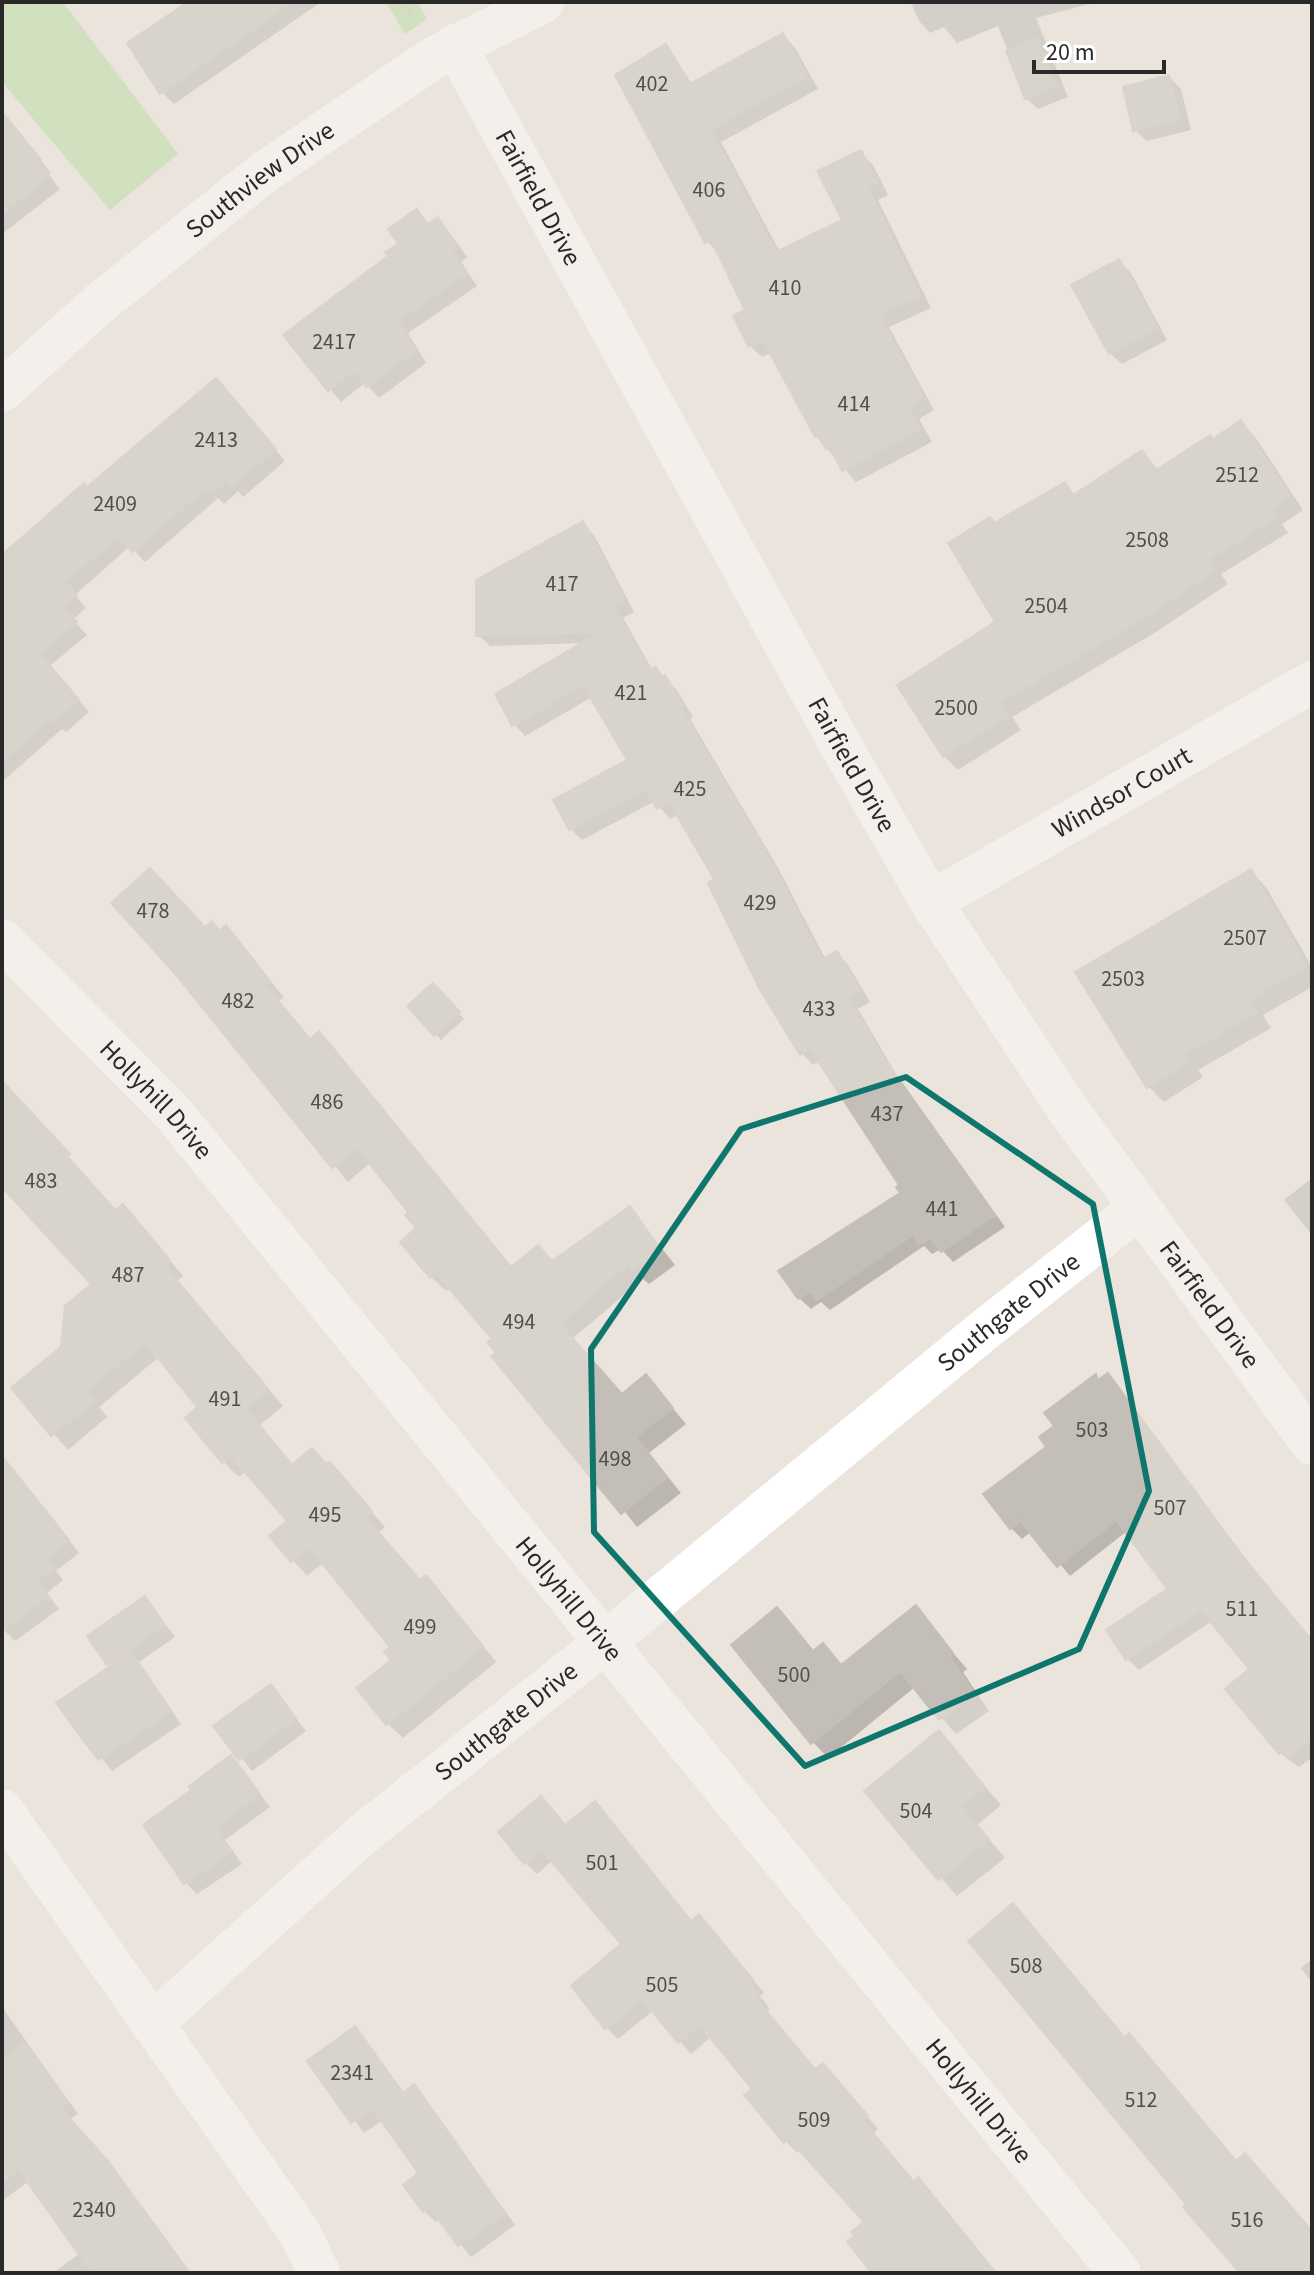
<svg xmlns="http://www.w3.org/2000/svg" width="1314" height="2275" viewBox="0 0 1314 2275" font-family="'Source Sans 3',sans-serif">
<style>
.green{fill:#b3dd9c}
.shadow{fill:#0003}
.building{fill:#c3beb7;stroke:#c5bfb6;stroke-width:2}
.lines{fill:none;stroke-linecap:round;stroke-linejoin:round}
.path{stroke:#c3c3c3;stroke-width:5;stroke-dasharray:6 4;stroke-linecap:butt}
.minor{stroke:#fff;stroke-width:42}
.marked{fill:none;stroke:#0f766e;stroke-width:6;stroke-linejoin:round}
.labels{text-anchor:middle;stroke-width:8;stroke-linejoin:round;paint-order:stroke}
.number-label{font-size:22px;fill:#504e4c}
.street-label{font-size:26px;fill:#292929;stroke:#fff}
</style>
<rect width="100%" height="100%" fill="#eae4dc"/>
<g class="green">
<path d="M2,2H63L178,154L110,210L2,82Z"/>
<path d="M386,2H417L427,19L405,34Z"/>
</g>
<g class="shadow">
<path d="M193,2H321L174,104L162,92Z"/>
<path d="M911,2H1097L1036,18L1068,97L1038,109L1026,98L998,26L957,43L944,27L930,33L919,21Z"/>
<path d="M783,35L795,48L818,89L721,142L780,252L844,221L861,153L873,165L888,195L878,200L931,308L889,327L934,410L919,419L932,442L856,482L816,436L772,352L762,357L749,345L747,311L719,254L707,241L666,47L693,85Z"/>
<path d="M1169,77L1181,89L1191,130L1147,141L1135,130Z"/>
<path d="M2,112L51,173L49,175L60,189L2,234Z"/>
<path d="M417,212L430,225L438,220L449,232L467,257L461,262L477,286L408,333L426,363L379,398L365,383L341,402L286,335L391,257Z"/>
<path d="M1119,261L1131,273L1167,340L1122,364L1110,353Z"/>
<path d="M227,392L285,461L243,497L238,491L224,504L218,498L145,562L130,546L75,595L86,608L73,620L87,635L50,666L89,712L66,732L62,729L2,782V558L87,489Z"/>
<path d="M1241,423L1255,437L1303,510L1282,524L1288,533L1221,574L1228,584L1156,632L1012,717L1021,730L958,770L944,756L998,623L995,524L1065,484L1076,496L1142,452L1159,471Z"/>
<path d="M582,524L594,535L634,612L623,618L653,671L676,689L693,717L690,719L777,866L826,960L837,953L848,965L870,1002L858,1009L896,1074L1005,1227L953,1262L941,1249L932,1254L924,1246L830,1310L821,1302L811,1309L799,1298L903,1194L902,1186L820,1061L813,1065L802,1053L717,880L679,814L670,819L655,801L582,840L571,829L556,801L630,761L592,697L525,736L514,724L585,643L490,646L478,635Z"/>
<path d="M1250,871L1266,887L1312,967V987L1263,1015L1271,1028L1198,1070L1203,1077L1164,1102L1149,1087L1078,973Z"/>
<path d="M226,928L284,997L279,1001L311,1040L319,1034L334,1048L513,1269L553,1263L630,1208L675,1265L649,1284L643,1279L572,1339L623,1396L646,1377L686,1424L649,1453L681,1493L637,1527L499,1353L495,1339L451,1287L446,1291L431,1277L419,1229L411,1212L371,1162L348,1182L174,969L205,929L220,933Z"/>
<path d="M433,986L464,1019L441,1040L410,1006Z"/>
<path d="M2,1079L116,1212L137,1221L183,1276L177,1281L283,1406L260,1425L294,1466L330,1464L385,1527L378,1533L421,1582L426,1578L441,1593L496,1662L403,1738L388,1724L393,1647L324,1562L307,1576L272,1536L290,1521L246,1471L239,1477L224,1462L187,1418L200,1407L159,1357L99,1407L107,1417L68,1450L14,1388L63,1348L94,1284L2,1184Z"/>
<path d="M1312,1178V1235L1284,1200Z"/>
<path d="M1107,1375L1255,1571L1312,1639V1758L1299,1767L1280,1753L1252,1669L1212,1621L1139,1670L1128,1659L1109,1631L1170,1589L1127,1531L1070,1576L1032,1531L1022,1539L1011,1528L1057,1427L1095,1377L1100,1381Z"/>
<path d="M33,1494L79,1553L56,1571L63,1580L47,1593L59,1609L15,1641L2,1628V1498Z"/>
<path d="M145,1598L175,1637L139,1662L181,1724L112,1771L59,1704L112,1667L108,1663Z"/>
<path d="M915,1608L967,1669L963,1672L989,1711L956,1734L915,1687L828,1758L813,1742L777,1610L815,1652L823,1645L843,1666Z"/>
<path d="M271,1686L306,1731L252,1771L216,1726Z"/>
<path d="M939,1733L1001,1805L977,1825L1005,1858L957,1896L867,1791Z"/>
<path d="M231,1757L270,1807L225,1840L242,1864L197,1894L185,1882L194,1791Z"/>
<path d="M595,1803L692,1922L699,1917L711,1928L764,1993L760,1996L770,2009L766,2012L816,2071L834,2077L878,2129L873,2134L914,2183L929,2191L996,2273H875L867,2222L801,2150L797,2153L786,2141L755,2089L712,2036L691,2054L654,2010L618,2039L607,2028L624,1945L553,1860L537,1874L525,1862Z"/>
<path d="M1027,1920L1126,2038L1129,2035L1143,2050L1238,2163L1312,2232V2273H1242L1189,2205Z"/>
<path d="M1312,1959V1983L1301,1968Z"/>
<path d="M2,2007L78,2114L69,2120L119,2175L191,2273H53L80,2253L29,2181L2,2201Z"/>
<path d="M355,2029L405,2094L414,2086L425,2098L515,2225L471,2257L440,2219L436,2222L424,2211L421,2173L383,2120L364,2133L310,2061Z"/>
</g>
<g class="building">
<path d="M188,2H292L160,94L127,43Z"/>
<path d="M783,33L807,76L710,129L776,252L842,220L817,171L861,150L877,182L867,187L920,295L879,315L923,397L908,406L921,429L842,471L830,447L826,449L818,436L815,437L765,344L760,340L748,346L733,316L745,310L711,240L705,243L615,75L666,44L690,84Z"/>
<path d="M1038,38L1057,86L1025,99L1006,51Z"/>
<path d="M1169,75L1180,119L1133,131L1123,87Z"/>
<path d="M2,112L41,160L38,162L49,176L2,214Z"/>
<path d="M417,209L427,224L438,217L456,244L451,249L467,273L398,320L416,350L366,387L354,371L328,391L283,335L388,256L385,252L398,244L388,229Z"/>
<path d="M1119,259L1157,328L1109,354L1071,285Z"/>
<path d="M216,378L276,449L230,487L226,481L211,494L206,488L132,552L118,536L65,582L77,595L64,607L77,622L40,654L79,700L53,722L50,719L2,761V555L84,483L87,487Z"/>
<path d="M1241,420L1290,496L1270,509L1275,518L1209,559L1216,570L1142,619L1000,702L1008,716L943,757L897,685L995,622L948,543L990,517L994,523L1065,482L1073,495L1142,450L1156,470L1210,435L1213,439Z"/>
<path d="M583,521L624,600L613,606L650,670L656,667L662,677L665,675L683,705L680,707L766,852L822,960L837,951L860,990L848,997L885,1060L995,1215L941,1252L930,1238L919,1244L913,1235L817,1300L810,1291L798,1299L778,1271L900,1193L896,1187L899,1185L810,1049L800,1055L759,988L708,883L714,879L669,802L657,809L645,789L569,830L553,800L627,760L583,685L512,726L495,694L600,632L476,636V580Z"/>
<path d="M150,868L205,927L212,921L220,931L226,925L270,981L265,985L310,1039L319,1031L511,1267L538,1245L552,1261L630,1206L661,1250L632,1271L628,1264L559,1323L622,1394L646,1374L673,1408L636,1437L667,1477L621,1514L491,1356L496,1353L487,1342L492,1339L436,1273L430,1278L400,1242L416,1228L405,1215L408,1212L356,1147L332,1168L172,970L111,903Z"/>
<path d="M1251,869L1307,966L1250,999L1257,1012L1185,1054L1189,1062L1147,1088L1075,972Z"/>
<path d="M433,983L460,1012L434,1036L407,1006Z"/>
<path d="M2,1081L70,1154L67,1156L115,1210L123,1204L170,1260L164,1265L269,1390L246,1409L292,1465L312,1448L326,1464L330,1462L372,1511L365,1517L420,1580L426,1575L483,1646L386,1725L356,1688L391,1660L384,1652L390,1647L309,1547L291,1562L269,1536L287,1521L231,1456L222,1463L185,1418L197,1407L145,1342L86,1391L94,1401L51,1436L11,1388L61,1347L65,1306L91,1284L2,1187Z"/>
<path d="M1108,1373L1244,1558L1312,1641V1739L1287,1758L1282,1751L1279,1754L1225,1689L1249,1669L1201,1610L1126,1660L1106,1630L1167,1589L1116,1520L1057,1567L1020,1521L1010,1529L983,1494L1046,1447L1039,1437L1054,1426L1044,1413L1096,1374L1098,1380Z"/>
<path d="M2,1456L69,1540L46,1558L53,1568L36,1580L48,1597L2,1630Z"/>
<path d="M145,1596L165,1625L107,1665L87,1636Z"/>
<path d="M916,1605L953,1653L949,1656L975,1695L939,1720L900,1671L811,1744L731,1645L777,1607L813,1651L823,1643L841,1665Z"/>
<path d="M131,1652L171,1711L98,1760L56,1703Z"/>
<path d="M271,1684L296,1719L239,1760L213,1726Z"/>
<path d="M939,1730L985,1787L961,1806L989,1839L938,1880L864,1791Z"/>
<path d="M231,1755L260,1794L215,1827L232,1851L184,1884L143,1825L191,1790L189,1786Z"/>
<path d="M541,1796L565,1825L595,1801L691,1921L699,1914L753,1980L750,1983L759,1996L756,1999L815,2069L823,2063L868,2116L863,2121L913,2181L918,2177L996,2273H872L847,2242L854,2236L851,2232L864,2222L789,2139L784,2143L744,2095L752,2089L700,2025L678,2043L642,1999L605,2029L571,1986L621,1944L541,1849L524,1864L498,1832Z"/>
<path d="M1013,1903L1124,2037L1129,2033L1236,2161L1245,2153L1312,2231V2273H1240L1183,2207L1186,2204L968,1941Z"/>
<path d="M355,2026L403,2093L414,2084L505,2213L458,2246L429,2207L423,2212L403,2185L418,2173L372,2108L351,2123L307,2061Z"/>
<path d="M25,2042L68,2102L60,2108L108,2161L189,2273H92L19,2170L2,2182V2059Z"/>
</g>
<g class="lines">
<path class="path" d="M404,2L415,22"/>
<g class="minor">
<path id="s1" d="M455,45L840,744L931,902L1067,1108L1312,1444"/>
<path id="s2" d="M2,391L101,302L266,171L435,57L543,2"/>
<path id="s3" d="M931,902L1312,682"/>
<path id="s4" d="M2,940L173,1113L1120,2273"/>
<path d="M2,1810L300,2233L319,2273"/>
<path id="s5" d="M152,2024L363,1834L607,1641L983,1331L1138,1209"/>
</g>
</g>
<path d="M0 0H1314V2275H0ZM906,1077L1093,1204L1149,1491L1079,1649L805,1766L594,1532L591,1349L741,1129Z" fill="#eae4dc" fill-opacity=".55" fill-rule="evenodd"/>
<path class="marked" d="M906,1077L1093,1204L1149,1491L1079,1649L805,1766L594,1532L591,1349L741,1129Z"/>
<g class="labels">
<g class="number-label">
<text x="652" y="91">402</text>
<text x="709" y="197">406</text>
<text x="785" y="295">410</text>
<text x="334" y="349">2417</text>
<text x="854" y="411">414</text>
<text x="216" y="447">2413</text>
<text x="1237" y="482">2512</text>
<text x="115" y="511">2409</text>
<text x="1147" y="547">2508</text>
<text x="562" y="591">417</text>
<text x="1046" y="613">2504</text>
<text x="631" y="700">421</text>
<text x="956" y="715">2500</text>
<text x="690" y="796">425</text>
<text x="760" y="910">429</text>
<text x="153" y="918">478</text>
<text x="1245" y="945">2507</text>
<text x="1123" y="986">2503</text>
<text x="238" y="1008">482</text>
<text x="819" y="1016">433</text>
<text x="327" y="1109">486</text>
<text x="887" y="1121">437</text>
<text x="41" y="1188">483</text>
<text x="942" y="1216">441</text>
<text x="128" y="1282">487</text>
<text x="519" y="1329">494</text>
<text x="225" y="1406">491</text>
<text x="1092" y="1437">503</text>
<text x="615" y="1466">498</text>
<text x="1170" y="1515">507</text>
<text x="325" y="1522">495</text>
<text x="1242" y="1616">511</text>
<text x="420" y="1634">499</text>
<text x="794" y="1682">500</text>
<text x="916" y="1818">504</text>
<text x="602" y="1870">501</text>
<text x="1026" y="1973">508</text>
<text x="662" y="1992">505</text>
<text x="352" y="2080">2341</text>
<text x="1141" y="2107">512</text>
<text x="814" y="2127">509</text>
<text x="94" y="2217">2340</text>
<text x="1247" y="2227">516</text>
</g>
<g class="street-label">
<text dy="9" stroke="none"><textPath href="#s2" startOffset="334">Southview Drive</textPath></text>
<text dy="9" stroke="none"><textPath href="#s1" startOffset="174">Fairfield Drive</textPath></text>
<text dy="9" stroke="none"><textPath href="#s1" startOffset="822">Fairfield Drive</textPath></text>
<text dy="9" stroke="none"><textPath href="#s3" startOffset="220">Windsor Court</textPath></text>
<text dy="9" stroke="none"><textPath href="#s4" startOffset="222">Hollyhill Drive</textPath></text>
<text dy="9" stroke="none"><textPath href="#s1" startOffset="1470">Fairfield Drive</textPath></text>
<text dy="9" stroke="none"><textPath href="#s5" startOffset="1114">Southgate Drive</textPath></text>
<text dy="9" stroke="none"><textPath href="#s4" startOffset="870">Hollyhill Drive</textPath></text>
<text dy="9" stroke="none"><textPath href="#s5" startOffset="466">Southgate Drive</textPath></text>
<text dy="9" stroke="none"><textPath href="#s4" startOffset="1518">Hollyhill Drive</textPath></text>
</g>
</g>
<rect width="1314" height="2275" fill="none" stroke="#292929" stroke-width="8"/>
<path d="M1034 60v12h130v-12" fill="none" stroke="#292929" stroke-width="4"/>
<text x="1046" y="60" font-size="24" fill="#292929" stroke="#ffffff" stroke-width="6" paint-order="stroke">20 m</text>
</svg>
